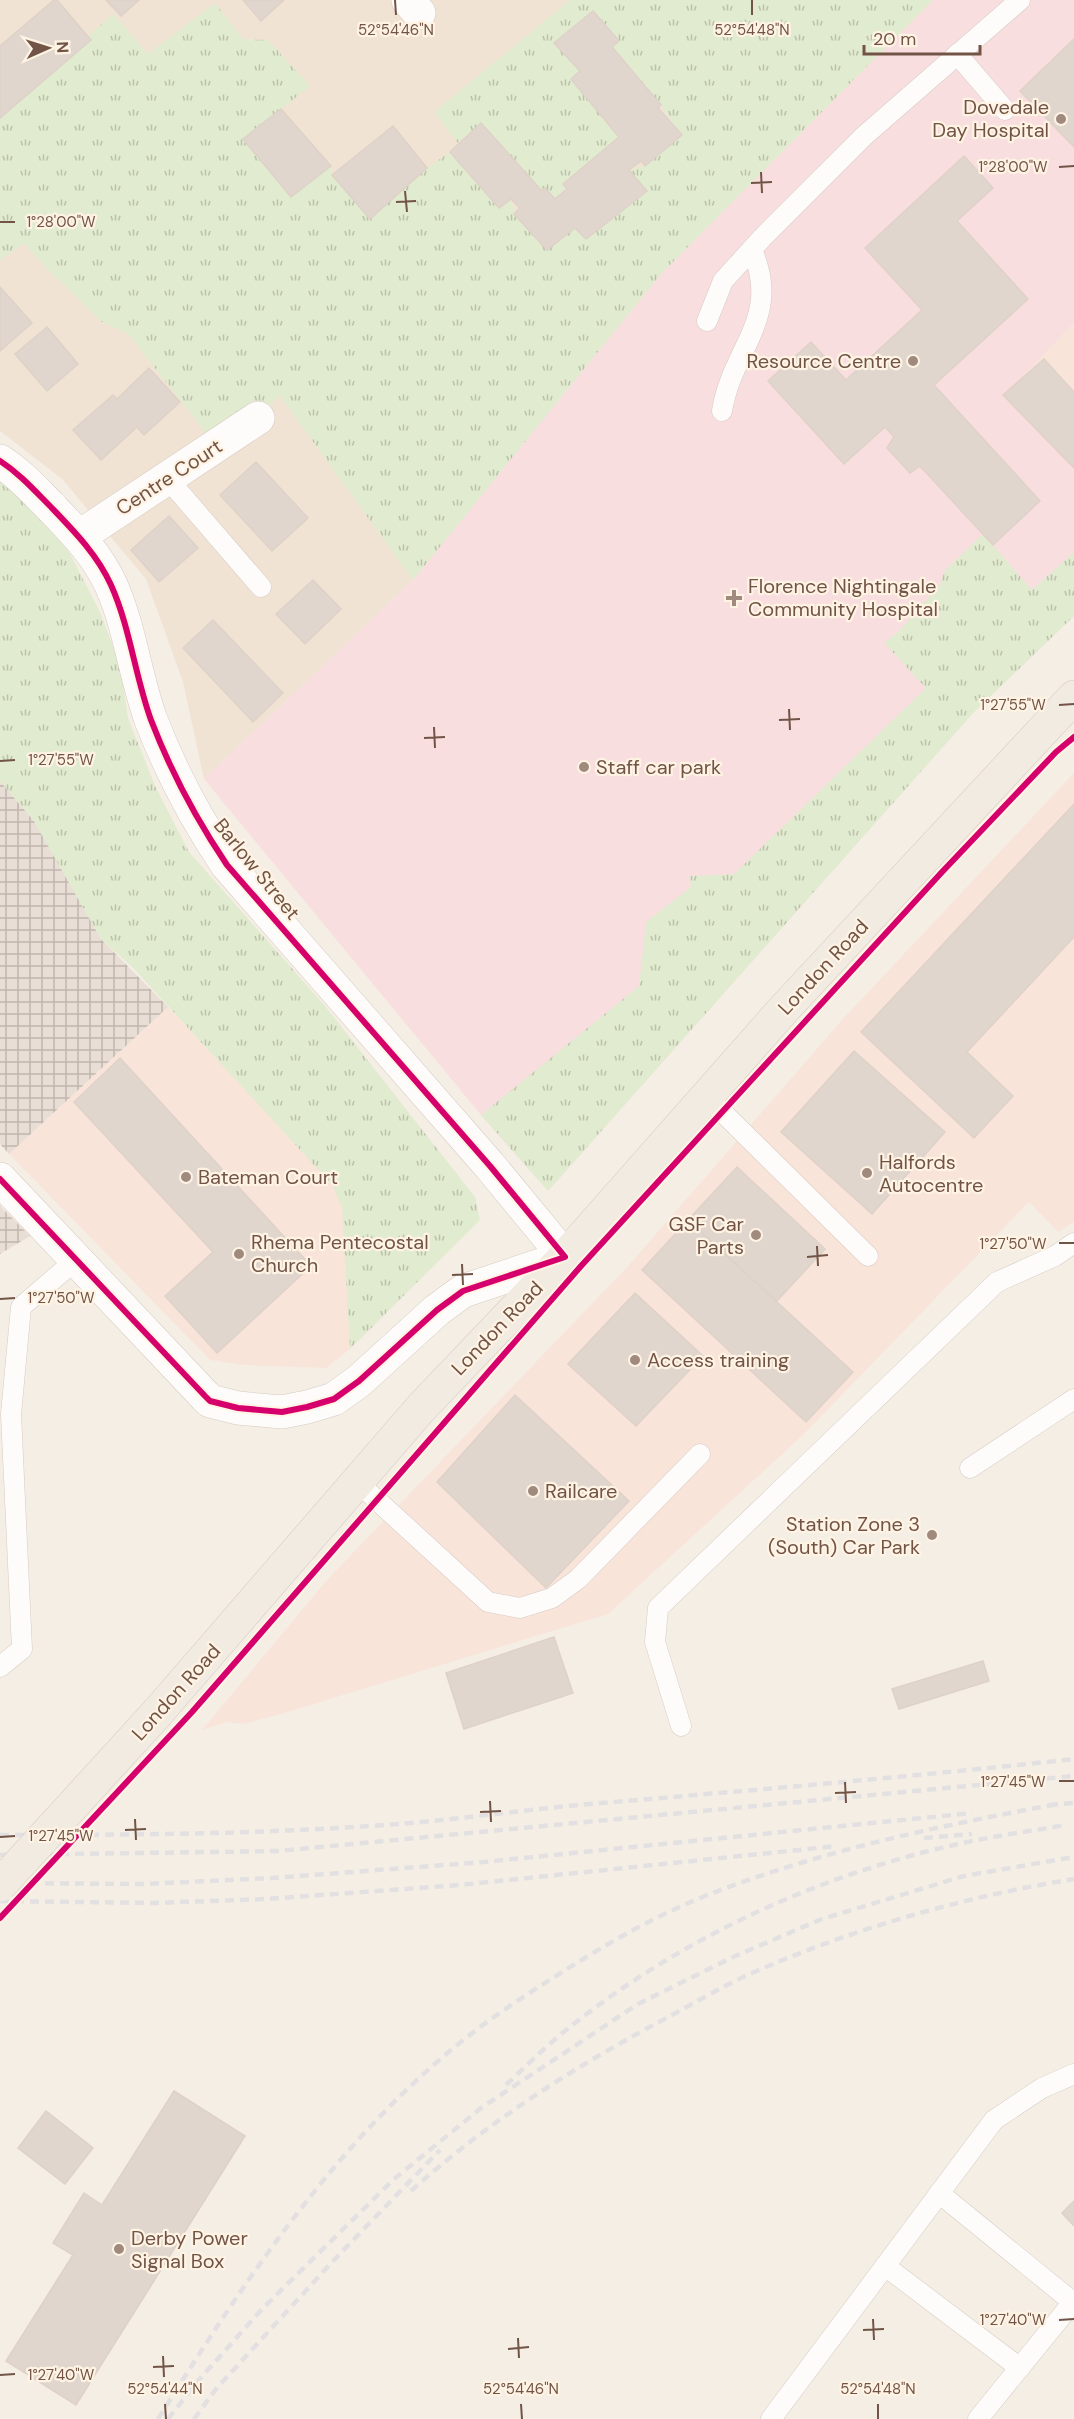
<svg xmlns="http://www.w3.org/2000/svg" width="1074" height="2419" viewBox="0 0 1074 2419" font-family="'DM Sans',sans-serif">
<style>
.residential{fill:#f1e3d4}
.commercial{fill:#f9e4da}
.industrial{fill:url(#industrial-grid)}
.medical{fill:#f8dede}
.grass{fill:url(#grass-tufts)}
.building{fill:#e1d6cd;stroke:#ded1c8;stroke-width:1.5}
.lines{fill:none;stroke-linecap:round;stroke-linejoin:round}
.lane-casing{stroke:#d6cbc3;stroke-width:21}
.street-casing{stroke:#d6cbc3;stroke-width:34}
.secondary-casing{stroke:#d5cac2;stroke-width:34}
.primary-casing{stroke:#d4c9c3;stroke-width:34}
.lane{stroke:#fefcfb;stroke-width:20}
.street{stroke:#fefcfb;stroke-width:33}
.secondary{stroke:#fefcfb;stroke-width:33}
.primary{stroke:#f1ebe2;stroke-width:33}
.rail{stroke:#e3e0e2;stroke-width:4.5;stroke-dasharray:9 6;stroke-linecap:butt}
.primary-bridge-casing{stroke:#d4c9c3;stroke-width:34;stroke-linecap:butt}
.primary-bridge{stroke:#f1ebe2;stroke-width:33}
.cycleway-casing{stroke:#fff3e4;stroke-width:10}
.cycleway{stroke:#d6006c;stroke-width:6}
.ticks{fill:none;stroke:#725446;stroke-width:2}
.poi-dot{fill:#a08a7e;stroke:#fff3e4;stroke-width:2}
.labels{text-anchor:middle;stroke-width:4.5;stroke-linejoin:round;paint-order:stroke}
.poi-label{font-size:20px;fill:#725446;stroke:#fff3e4;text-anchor:start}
.street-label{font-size:20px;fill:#725446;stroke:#fff3e4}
.ticks-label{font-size:15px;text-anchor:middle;fill:#725446;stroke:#fff3e4;stroke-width:4.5;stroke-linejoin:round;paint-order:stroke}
</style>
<defs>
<pattern id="industrial-grid" width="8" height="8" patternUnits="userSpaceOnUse" patternTransform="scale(1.5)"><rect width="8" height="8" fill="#e8ded6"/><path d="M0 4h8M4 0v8" fill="none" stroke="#c0b7af"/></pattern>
<pattern id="grass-tufts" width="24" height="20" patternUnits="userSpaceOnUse" patternTransform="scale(1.5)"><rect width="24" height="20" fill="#e1ebcf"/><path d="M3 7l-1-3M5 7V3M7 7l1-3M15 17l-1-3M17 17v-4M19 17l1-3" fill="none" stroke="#bbc1aa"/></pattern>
</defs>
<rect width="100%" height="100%" fill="#f5eee5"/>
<path class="residential" d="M0,0H933L661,274L413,580L204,779L183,682L146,579L62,479L0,431Z"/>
<g class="commercial">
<path d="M1074,323V468L1003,395Z"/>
<path d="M1074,773V1222L1058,1232L1029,1202L803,1435L608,1614L281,1714L244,1724L227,1722L202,1730L327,1580L629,1265L842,1020Z"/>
<path d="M168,1007L343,1193L350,1349L326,1368L243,1365L210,1360L9,1154Z"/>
</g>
<g class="industrial">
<path d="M0,781L34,821L101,939L168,1007L9,1154L0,1144Z"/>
<path d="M0,1206L30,1236L0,1254Z"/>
</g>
<path class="medical" d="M933,0H1074V323L1004,395L1074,468V616L973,713L548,1191L481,1115L204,779L413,580L661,274Z"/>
<g class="grass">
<path d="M570,0H933L661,274L413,580L279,395L258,418L213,442L128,334L102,322L43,265L24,243L0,260V116L113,14L148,54L215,3L243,39L268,40L310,86L244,140L291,197L331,166L332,175L370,219L427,168L450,152L499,208L511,199L515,214L547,250L575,228L587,239L646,191L629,170L645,166L681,135L661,105L612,47L619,40L593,11L555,43L580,71L571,79L619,137L563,183L567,189L555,199L545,188L541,190L481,123L458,143L434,112Z"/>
<path d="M0,481L30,504L69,552L99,610L120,664L128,718L155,786L189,852L325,1006L475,1197L480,1220L350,1349L342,1208L333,1186L134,969L101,939L34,821L0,781Z"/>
<path d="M983,534L1032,590L1074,552V616L973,713L548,1191L481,1115L639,986L646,922L691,887L690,876L734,874L926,688L884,643L899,631L940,585L945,570Z"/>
</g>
<g class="building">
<path d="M54,0H57L91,40L0,118V46Z"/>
<path d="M106,0H139L121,16Z"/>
<path d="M243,0H284L261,21Z"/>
<path d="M593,11L619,41L612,47L661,105L658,108L682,135L645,166L641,161L629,170L647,191L586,239L575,228L547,250L514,214L520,208L511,199L499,208L450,152L481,123L541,190L545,188L555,199L567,189L563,184L619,137L571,79L580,71L554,43Z"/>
<path d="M1074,39V147L1020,91Z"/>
<path d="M281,109L331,166L291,197L243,139Z"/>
<path d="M393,126L427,168L370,219L332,175Z"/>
<path d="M964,156L993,188L957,221L1028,299L934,385L1040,501L993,545L920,466L910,473L887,448L894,437L885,427L844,464L768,381L811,342L846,380L922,310L865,248Z"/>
<path d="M0,287L32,323L0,351Z"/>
<path d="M47,327L78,364L47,391L15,354Z"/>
<path d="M1044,359L1074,392V468L1003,395Z"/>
<path d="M149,368L180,402L144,435L137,427L101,460L73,430L113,395L117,399Z"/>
<path d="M256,462L308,518L272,551L220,495Z"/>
<path d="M169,516L198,548L159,582L131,550Z"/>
<path d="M313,580L341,609L305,644L276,614Z"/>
<path d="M213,620L283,693L253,722L183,648Z"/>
<path d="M1074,804V937L967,1052L1013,1096L974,1138L861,1032Z"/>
<path d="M854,1051L945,1132L872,1214L781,1132Z"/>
<path d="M120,1058L311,1266L217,1353L165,1296L213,1252L74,1102Z"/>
<path d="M737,1167L825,1249L776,1302L688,1220Z"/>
<path d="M688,1220L853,1372L806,1422L642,1270Z"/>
<path d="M635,1293L703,1356L636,1426L568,1364Z"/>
<path d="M515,1395L629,1501L546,1588L437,1482Z"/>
<path d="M554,1637L573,1693L464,1729L446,1673Z"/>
<path d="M983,1661L989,1681L899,1709L892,1689Z"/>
<path d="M174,2091L245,2136L76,2405L6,2361L73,2255L53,2243L84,2193L102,2205Z"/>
<path d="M46,2111L93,2148L65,2184L18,2148Z"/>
<path d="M1074,2201V2226L1062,2213Z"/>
</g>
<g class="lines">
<defs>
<g id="lane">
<path d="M957,54L1005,110"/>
<path d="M707,321L723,281L762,238L864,136L1020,0"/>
<path d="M722,411C732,348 782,318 752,250"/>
<path d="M167,478L261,587"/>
<path d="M706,1096L868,1256"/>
<path d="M970,1468L1074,1399"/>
<path d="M356,1481L488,1602L520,1608L552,1598L578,1579L700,1454"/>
<path d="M0,1667L22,1649L11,1414L21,1307L77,1259"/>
<path d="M681,1726L655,1642L658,1608L997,1282L1055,1256L1074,1243"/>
<path d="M939,2193L1074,2303"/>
<path d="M885,2266L1020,2368"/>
<path d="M771,2419L994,2120L1042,2088L1074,2074"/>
<path d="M978,2419L1073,2302"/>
</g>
<g id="street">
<path d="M408,0L419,13"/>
<path d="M0,461C20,474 34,490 50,506C73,530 97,554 111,585C130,627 135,676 151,720C171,772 196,819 227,865L490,1166L565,1257"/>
<path d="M80,536L258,418"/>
</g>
<path id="secondary" d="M0,1179L205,1396L210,1401L238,1408L282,1412L307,1407L334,1399L359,1381L437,1310L463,1291L565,1257"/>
<path id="primary" d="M158,1712L421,1408L565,1257L783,1010L1074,697"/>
</defs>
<use href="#lane" class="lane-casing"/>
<use href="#street" class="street-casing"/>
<use href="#secondary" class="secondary-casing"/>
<use href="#primary" class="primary-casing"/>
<use href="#lane" class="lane"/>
<use href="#street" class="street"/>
<use href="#secondary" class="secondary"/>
<use href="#primary" class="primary"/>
<g class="rail">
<path d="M1049,1805L1074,1803"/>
<path d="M0,1835C141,1835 282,1834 422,1822C474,1817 526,1810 578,1805C744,1791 909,1777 1074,1759"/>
<path d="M924,1838L972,1834"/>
<path d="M0,1855L278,1851L1074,1776"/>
<path d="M0,1883L143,1884L273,1878L484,1862L972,1813"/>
<path d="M0,1901L155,1903L266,1899L460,1885L837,1846"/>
<path d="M506,2085C524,2068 541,2051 560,2035C672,1943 808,1879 949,1846C987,1837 1026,1832 1065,1825"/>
<path d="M411,2191C485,2124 571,2069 659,2022C690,2006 720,1987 752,1973C855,1928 963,1897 1074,1879"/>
<path d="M158,2419C242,2285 332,2147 456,2046C490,2018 527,1994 564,1971C608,1943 652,1918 700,1898C815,1852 937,1826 1058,1804"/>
<path d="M168,2419L198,2381L262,2309L393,2180L481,2108L638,2004L733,1957L822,1919L964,1876L1074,1857"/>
<path d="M194,2419L216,2389L333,2261L440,2150"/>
</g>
<defs>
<path id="primary-bridge" d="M0,1885L158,1712"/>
</defs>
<use href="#primary-bridge" class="primary-bridge-casing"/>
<use href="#primary-bridge" class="primary-bridge"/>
<defs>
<g id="cycleway">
<path d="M0,461C20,474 34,490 50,506C73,530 97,554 111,585C130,627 135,676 151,720C171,772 196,819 227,865L490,1166L565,1257L463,1291L437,1310L359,1381L334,1399L307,1407L282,1412L238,1408L210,1401L205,1396L0,1179"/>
<path d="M0,1918L192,1712L581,1266L942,872L1056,752L1074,737"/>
</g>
</defs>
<use href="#cycleway" class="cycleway-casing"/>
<use href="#cycleway" class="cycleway"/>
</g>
<path class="ticks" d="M395,0L396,15M752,0V15M1059,167L1074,166M761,172L762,193M751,183L772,182M405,191L407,212M396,202L416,201M0,222H15M1059,705L1074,704M789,709L790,730M779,720L800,719M434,727L435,748M424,738L445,737M0,761L15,760M1059,1243H1074M817,1246L818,1266M807,1257L828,1255M462,1264L463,1285M452,1275L473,1274M0,1299L15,1298M1059,1781H1074M845,1782L846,1803M835,1793L856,1792M490,1801L491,1822M480,1812L501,1811M135,1819L136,1840M125,1830L146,1829M0,1837L15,1836M873,2319L874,2340M1059,2320L1074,2319M863,2330L884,2329M518,2338L519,2358M508,2349L529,2347M163,2356L164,2377M153,2367L174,2366M0,2375L15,2374M165,2404L166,2419M521,2404L522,2419M878,2404V2419"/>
<g class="poi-dot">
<circle cx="1061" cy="119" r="6"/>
<circle cx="913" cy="361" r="6"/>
<path d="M731 589h6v6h6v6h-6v6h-6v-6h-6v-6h6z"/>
<circle cx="584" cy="767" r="6"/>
<circle cx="867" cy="1173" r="6"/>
<circle cx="186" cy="1177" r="6"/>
<circle cx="756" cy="1235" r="6"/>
<circle cx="239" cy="1254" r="6"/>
<circle cx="635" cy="1360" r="6"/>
<circle cx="533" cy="1491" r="6"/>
<circle cx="932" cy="1535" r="6"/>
<circle cx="119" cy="2249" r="6"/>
</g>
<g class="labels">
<g class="poi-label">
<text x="1049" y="114" text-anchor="end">Dovedale<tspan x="1049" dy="23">Day Hospital</tspan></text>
<text x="901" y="368" text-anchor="end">Resource Centre</text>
<text x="748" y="593">Florence Nightingale<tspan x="748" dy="23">Community Hospital</tspan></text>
<text x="596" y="774">Staff car park</text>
<text x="879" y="1169">Halfords<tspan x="879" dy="23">Autocentre</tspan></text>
<text x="198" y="1184">Bateman Court</text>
<text x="744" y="1231" text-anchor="end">GSF Car<tspan x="744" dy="23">Parts</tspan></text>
<text x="251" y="1249">Rhema Pentecostal<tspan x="251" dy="23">Church</tspan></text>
<text x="647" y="1367">Access training</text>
<text x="545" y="1498">Railcare</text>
<text x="920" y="1531" text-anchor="end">Station Zone 3<tspan x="920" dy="23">(South) Car Park</tspan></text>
<text x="131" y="2245">Derby Power<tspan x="131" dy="23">Signal Box</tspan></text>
</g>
<g class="street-label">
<text transform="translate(169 477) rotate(-33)" y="7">Centre Court</text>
<text transform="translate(257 869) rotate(51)" y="7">Barlow Street</text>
<text transform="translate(823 967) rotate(-47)" y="7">London Road</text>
<text transform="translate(497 1328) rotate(-46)" y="7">London Road</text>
<text transform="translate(176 1692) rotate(-48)" y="7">London Road</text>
</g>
</g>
<g class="ticks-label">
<text x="396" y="35">52°54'46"N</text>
<text x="752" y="35">52°54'48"N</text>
<text x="1013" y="172">1°28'00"W</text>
<text x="61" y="227">1°28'00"W</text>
<text x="1013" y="710">1°27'55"W</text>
<text x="61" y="765">1°27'55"W</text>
<text x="1013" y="1249">1°27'50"W</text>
<text x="61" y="1303">1°27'50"W</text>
<text x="1013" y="1787">1°27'45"W</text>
<text x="61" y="1841">1°27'45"W</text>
<text x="1013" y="2325">1°27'40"W</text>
<text x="61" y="2380">1°27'40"W</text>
<text x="165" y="2394">52°54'44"N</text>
<text x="521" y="2394">52°54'46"N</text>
<text x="878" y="2394">52°54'48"N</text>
</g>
<g transform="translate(48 48) rotate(87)" stroke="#fff3e4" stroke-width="4.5" paint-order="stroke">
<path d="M0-4.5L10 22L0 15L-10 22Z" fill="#725446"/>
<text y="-9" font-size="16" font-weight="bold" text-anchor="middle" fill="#725446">N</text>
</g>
<path d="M864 45v9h116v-9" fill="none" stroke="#725446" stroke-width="3"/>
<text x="873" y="45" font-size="18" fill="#725446" stroke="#fff3e4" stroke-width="4.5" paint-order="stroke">20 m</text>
</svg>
